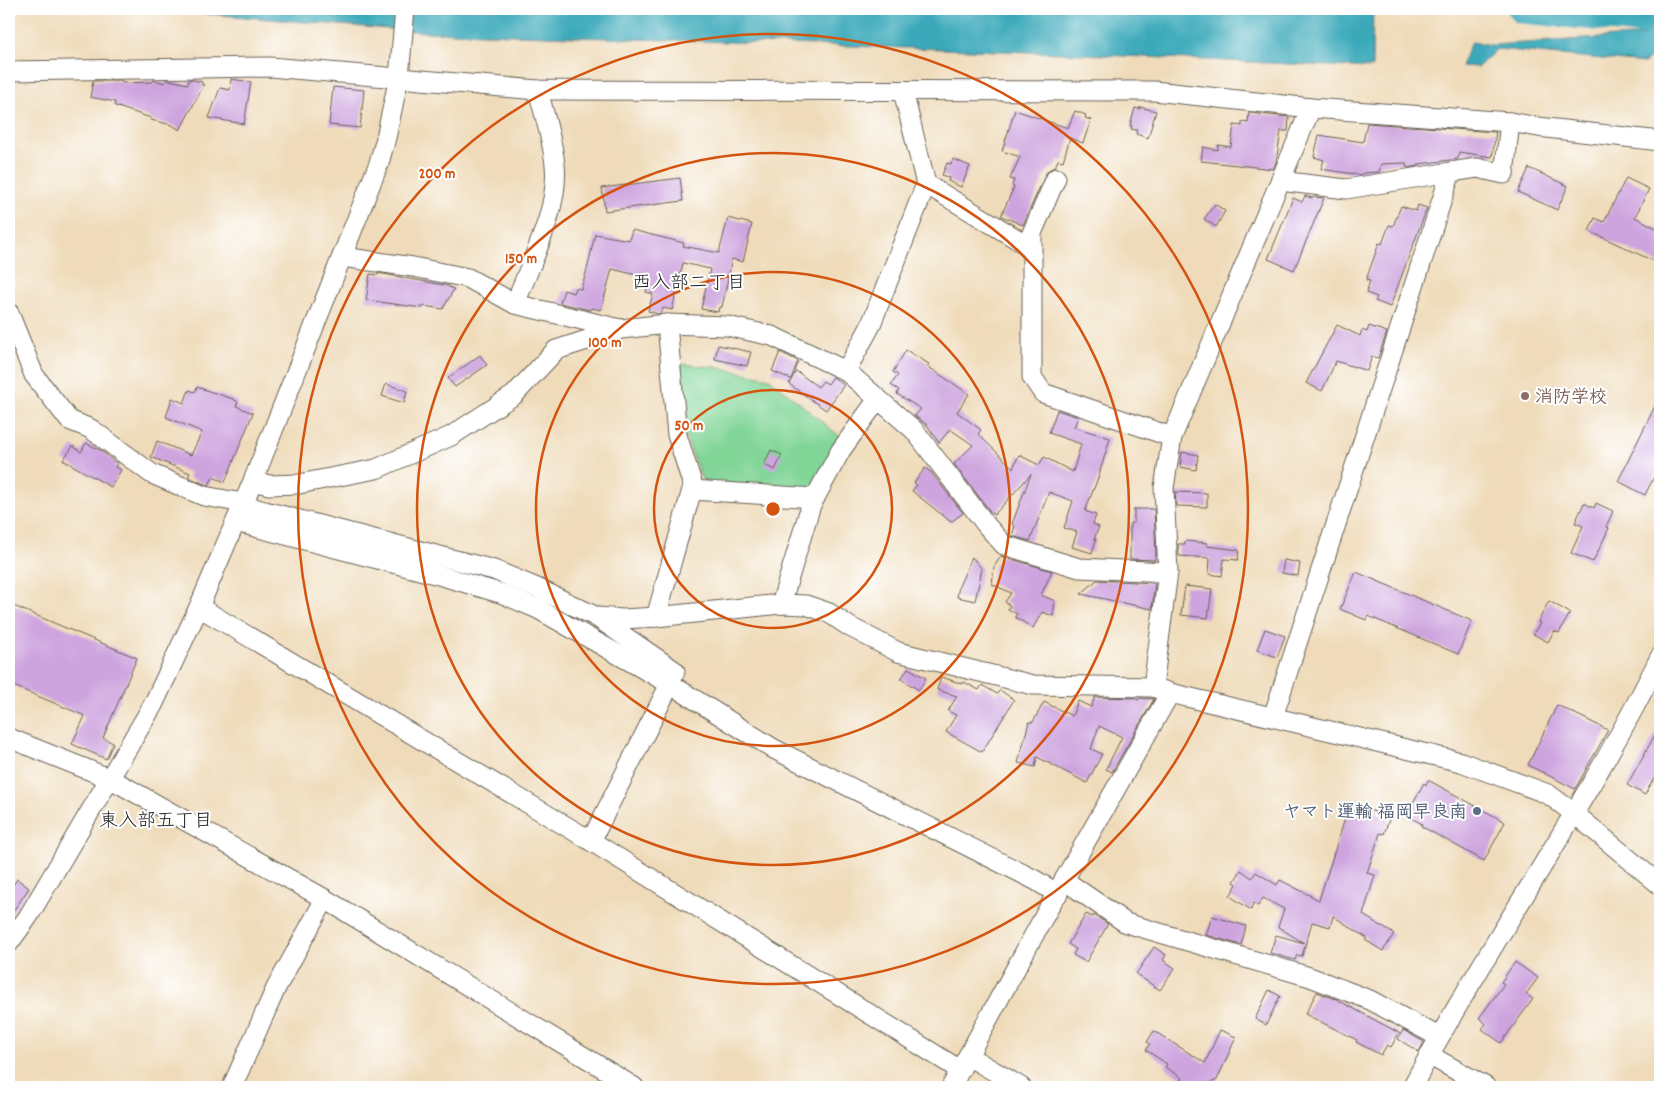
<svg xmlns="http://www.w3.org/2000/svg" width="1669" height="1096" viewBox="0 0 1669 1096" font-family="Dekko,'Klee One',sans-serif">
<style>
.green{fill:#81d597;stroke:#4e785a}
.water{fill:#3ba9ba;stroke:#2c626b}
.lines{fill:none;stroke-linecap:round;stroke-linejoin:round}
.river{stroke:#3ba9ba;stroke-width:29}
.building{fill:#cea4df}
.minor-casing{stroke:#665f53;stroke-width:21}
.minor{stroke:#fff;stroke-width:19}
.ring{fill:none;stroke:#d4530e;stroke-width:2.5}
.education-dot{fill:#8d6e63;stroke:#fff;stroke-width:2}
.service-dot{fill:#5c6f8a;stroke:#fff;stroke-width:2}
.labels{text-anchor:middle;stroke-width:4;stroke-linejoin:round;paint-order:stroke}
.education-label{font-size:18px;font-weight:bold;fill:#785e54;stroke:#fff;text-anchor:start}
.service-label{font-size:18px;font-weight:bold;fill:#4e5e75;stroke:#fff;text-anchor:end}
.neighbourhood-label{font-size:19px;fill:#1c1c1c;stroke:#fff}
.centre{fill:#d4530e;stroke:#fff;stroke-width:2.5}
.ring-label{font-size:15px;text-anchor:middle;font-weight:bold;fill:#d4530e;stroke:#fff;stroke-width:4;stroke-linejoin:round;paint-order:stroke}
</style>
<rect width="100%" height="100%" fill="#fff"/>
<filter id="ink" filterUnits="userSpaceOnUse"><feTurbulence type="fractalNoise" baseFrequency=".02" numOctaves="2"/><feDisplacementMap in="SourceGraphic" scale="10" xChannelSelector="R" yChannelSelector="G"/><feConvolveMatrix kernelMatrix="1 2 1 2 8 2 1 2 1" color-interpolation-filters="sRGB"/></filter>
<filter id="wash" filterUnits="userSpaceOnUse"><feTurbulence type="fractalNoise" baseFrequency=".0096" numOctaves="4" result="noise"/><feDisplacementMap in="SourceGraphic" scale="20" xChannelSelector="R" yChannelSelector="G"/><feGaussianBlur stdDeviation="1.12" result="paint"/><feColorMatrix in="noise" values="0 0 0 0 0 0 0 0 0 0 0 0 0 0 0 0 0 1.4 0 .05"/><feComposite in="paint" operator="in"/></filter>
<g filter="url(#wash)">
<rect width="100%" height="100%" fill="#efdbba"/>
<path class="green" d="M679,364L715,367L769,378L843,439L811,491L705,487L685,435Z"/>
<g class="water">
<path d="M148,9H1373L1372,68L1061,53L424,32Z"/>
<path d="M1660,23V51L1644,63L1497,49L1478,67L1461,66L1471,42L1492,45L1646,35Z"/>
</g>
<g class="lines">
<path class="river" d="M1522,9L1660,22"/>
</g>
<g id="blocks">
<g class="building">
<path d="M190,79L202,82V85H204L180,130L172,125L151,120V118L115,106V102L90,97L93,81H122V83L152,82L154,80L165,83L166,80H169L188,84L189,80Z"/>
<path d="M231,79L251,82L244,124L209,118L220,88L230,90Z"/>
<path d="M333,87L364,90L360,128L329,125Z"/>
<path d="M1140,107L1156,111L1148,138L1136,134L1137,130L1131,129L1132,126H1130L1135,108L1140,109Z"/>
<path d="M1015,110L1068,128L1075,111L1086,115L1085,118L1091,120L1083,143L1070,138L1063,161L1058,160L1055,167L1050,169L1046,173L1023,225L1001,216L1014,187L1012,186L1014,180L1010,179L1020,157L1002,151Z"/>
<path d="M1249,113L1289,117L1288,131H1281L1276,162L1273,169L1201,161L1203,147L1218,150V145L1231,147L1234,125L1242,126V122L1248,123Z"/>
<path d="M1367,123L1496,132L1492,157L1459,152L1458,159L1419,164V166L1407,168L1406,163L1381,164L1379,172L1363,173L1361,175L1321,169L1324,160L1314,157L1319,135L1363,142Z"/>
<path d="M953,159L970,166L961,187L948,181L949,178L942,175L947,163L951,164Z"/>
<path d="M1529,168L1568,186L1557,210L1518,192Z"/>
<path d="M680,178L683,201L605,211L602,188Z"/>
<path d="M1626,178L1649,189L1635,217L1660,230V264L1589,231L1595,218L1604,222Z"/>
<path d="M1305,196L1312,198L1315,197L1324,198L1294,270L1268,259L1293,198L1302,202Z"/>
<path d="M1215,204L1225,211L1216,227L1204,219Z"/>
<path d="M1418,205L1427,208L1390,307L1375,301L1377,297L1366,293L1370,281L1366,280L1379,243L1382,244L1389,225L1393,226L1401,206L1416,211Z"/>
<path d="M728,218L752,224L743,262L732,259L722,307H719L718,312L701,309L710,269L683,263L672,310L663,308L661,313L658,314L648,311L653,294L646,292L649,278L612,269L601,310L591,308L590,310L560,303L564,290L573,293L575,288L581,289L588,266L595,234L629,240L632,230L684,243L683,246L719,253Z"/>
<path d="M378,273L449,286V287L454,289L443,309L423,306L422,308L366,300L370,274L378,275Z"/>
<path d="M1337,325L1360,336L1362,330L1367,332L1369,326L1387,332L1378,358L1372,356L1367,371L1336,361L1322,391L1306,383Z"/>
<path d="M718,345L751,352L747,366L715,359Z"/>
<path d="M906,350L929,364L927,366L969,394L957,412L981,430L978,434L1013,468L1019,455L1039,465L1044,457L1073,472L1081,444L1049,433L1057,410L1078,417L1074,427L1110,438L1098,478L1085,511L1096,515L1093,524L1099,527L1094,539H1096L1092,553L1072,547L1077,532L1064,528L1073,501L1049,492L1030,541L1012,536L1015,526L1012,524L1031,474L994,515L989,510L954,464L973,445L950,429L939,443L927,425L915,416L921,409L897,394L899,390L891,385L898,375L893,372Z"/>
<path d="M780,352L798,361L791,379L772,371Z"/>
<path d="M480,355L487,365L455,387L448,378Z"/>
<path d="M796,371L818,387L823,381L828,384L833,377L844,385L826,410L789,384Z"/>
<path d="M386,384L407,391L404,403L382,396Z"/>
<path d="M197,387L233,399L238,402L236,406L253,413L225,482L213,477L209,485H207L188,477L190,473L151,457L157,441L191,455L202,432L166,417L172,398L184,403L189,390L195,392Z"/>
<path d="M1660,396V465L1645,495L1618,481Z"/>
<path d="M86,443L100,450L117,463L115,467L121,470L111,487L63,460L73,446L81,452Z"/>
<path d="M771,450L782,455L775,470L764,465Z"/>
<path d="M1182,452L1198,455L1196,470L1180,467Z"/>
<path d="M925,468L931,472L963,513L951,522L912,491L917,485L914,483Z"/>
<path d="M1175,492L1207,493V507L1176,506Z"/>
<path d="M1584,503L1594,508L1596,503L1613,511L1606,527L1609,528L1593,562L1571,553L1583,526L1575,523Z"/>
<path d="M1134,509H1154L1156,555H1155V560L1130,559V523H1134Z"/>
<path d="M1185,541L1207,543V546L1239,550L1238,560L1224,559L1222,576L1209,574L1210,558L1179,556L1178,544H1185Z"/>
<path d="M1001,556L1052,571L1041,595L1055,601L1053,616L1042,612L1033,628L1015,617L1017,614L1008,609L1010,606L1005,602L1011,593L992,584L994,567Z"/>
<path d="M972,557L982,569L975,601L957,597L959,586Z"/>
<path d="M1284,560L1300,563L1298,576L1282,573Z"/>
<path d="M1356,572L1472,621L1458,654L1368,616L1366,620L1340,609Z"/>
<path d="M1097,580L1155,583L1152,609L1081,594Z"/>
<path d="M1185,586L1212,589L1208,618L1181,615Z"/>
<path d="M1549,601L1570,613L1559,633L1554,631L1548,642L1533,634L1540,623L1538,622Z"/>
<path d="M9,604L137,658L103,738L113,743L106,759L72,744L85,716L9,684Z"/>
<path d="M1265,629L1285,636L1277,657L1257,650Z"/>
<path d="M908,668L926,678L919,690L901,679Z"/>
<path d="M941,677L963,684L964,682L979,690L982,685L997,694L1000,690L1014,700L982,752L946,732L956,715L948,711L957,696L937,690Z"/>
<path d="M1095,697L1134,698L1138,700L1139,698L1154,699L1112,772L1106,769L1122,737L1099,726L1091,749L1102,754L1087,783L1037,757L1035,767L1018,763L1029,722H1033L1044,702L1072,716L1078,701L1091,707Z"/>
<path d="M1557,705L1608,730L1575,789L1528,765Z"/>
<path d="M1660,726V767L1645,795L1627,785Z"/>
<path d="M1428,780L1505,822L1484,861L1421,826L1422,824L1406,815L1424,783L1426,785Z"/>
<path d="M1348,809L1367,815L1369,810L1390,817L1384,834L1380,833L1367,873L1375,875L1363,915L1394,934L1383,951L1365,940L1367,938L1333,916L1330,927L1312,922L1302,956L1297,955L1295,960L1270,953L1276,935L1304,943L1278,927L1284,909L1263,898L1258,906L1253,903L1251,910L1230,896L1237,884L1234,882L1241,870L1252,878L1256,872L1277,885L1280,880L1319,900Z"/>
<path d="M17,879L29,888L9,917V880L14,884Z"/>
<path d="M1086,914L1093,917L1094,915L1108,924L1086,962L1073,955L1076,949L1068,944Z"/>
<path d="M1212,916L1246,926L1241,945L1206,935Z"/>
<path d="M1154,947L1166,955L1163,960L1175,968L1160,990L1136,974Z"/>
<path d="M1515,962L1538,978L1526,994L1533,999L1501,1043L1482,1029L1486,1024L1479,1018L1504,984L1501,982Z"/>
<path d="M1269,990L1280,996L1266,1025L1255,1019Z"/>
<path d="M1317,992L1336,999L1399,1033L1391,1047L1387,1045L1381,1055L1356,1042L1357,1040L1305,1014Z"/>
<path d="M1220,1030L1236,1037L1217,1080L1201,1087H1193L1180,1080L1182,1078L1165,1067L1167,1064L1146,1050L1150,1044L1147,1042L1154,1031L1205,1063Z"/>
<path d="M1403,1030L1424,1042L1419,1052L1398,1039Z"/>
</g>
</g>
</g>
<g filter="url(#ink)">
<use href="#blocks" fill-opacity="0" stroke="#665f53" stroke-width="1"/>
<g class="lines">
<defs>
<g id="minor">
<path d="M9,71L270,67L538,90L1154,91L1311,108L1510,122L1538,127L1660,141"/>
<path d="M1056,178L1032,233V377L1043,393L1172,437"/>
<path d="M1280,181L1346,189L1451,172"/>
<path d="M926,184L1030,247"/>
<path d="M342,257L413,267L468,278L515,304C530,264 560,208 555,165C553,142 544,114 538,90"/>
<path d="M515,304L620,329"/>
<path d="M9,313L34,375L69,420L91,429L152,474L204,496L243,503L257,509L494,570L537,588L597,617L623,619L656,617L781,604L806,605L829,613L850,627L898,652L1033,685L1153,687L1170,693L1461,762L1548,794L1575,814L1660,885"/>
<path d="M846,371L870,327L926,184L903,91"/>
<path d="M253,481L269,485L299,484L376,469L451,436L514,395L556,350L621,329L667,324L727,326L772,336L846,371L914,430L987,526L1004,545L1079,568L1168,572"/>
<path d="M692,490L815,498"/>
<path d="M236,522L435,574L503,594L538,609L670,684L774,749L1035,880L1058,894"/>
<path d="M781,604L811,505L841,450L878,399"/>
<path d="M199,607L591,841L960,1070"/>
<path d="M656,617L693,486L677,435L667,324"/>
<path d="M1153,687L1168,572L1164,488L1172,437L1311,108"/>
<path d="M1273,717L1451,172L1477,168L1504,174L1510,122"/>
<path d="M9,738L111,779L325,899L634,1087"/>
<path d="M591,841L670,684L675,671L598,618"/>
<path d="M1064,880L1126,923L1310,977L1370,1000L1439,1037"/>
<path d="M9,943L28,917L153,705L199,607L253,481L379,163L386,138L399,77L405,9"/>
<path d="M1429,1055L1486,1087"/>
<path d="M968,1056L1021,1087"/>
<path d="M232,1087L276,988L325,899"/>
<path d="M951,1087L1064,880L1170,693"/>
<path d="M1412,1087C1490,941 1587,806 1660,657"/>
</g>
</defs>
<use href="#minor" class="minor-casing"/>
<use href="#minor" class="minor"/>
</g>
</g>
<g class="ring">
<circle cx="773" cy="509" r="119"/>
<circle cx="773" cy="509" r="237"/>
<circle cx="773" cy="509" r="356"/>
<circle cx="773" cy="509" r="475"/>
</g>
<circle class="education-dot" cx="1525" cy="396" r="5"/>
<circle class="service-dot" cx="1477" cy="811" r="5"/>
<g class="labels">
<g class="education-label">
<text x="1535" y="402">消防学校</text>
</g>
<g class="service-label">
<text x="1467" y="817">ヤマト運輸 福岡早良南</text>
</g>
<g class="neighbourhood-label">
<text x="689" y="288">西入部二丁目</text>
<text x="156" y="826">東入部五丁目</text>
</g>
</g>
<circle cx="773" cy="509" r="8" class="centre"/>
<g class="ring-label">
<text x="437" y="178">200 m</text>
<text x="521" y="263">150 m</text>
<text x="605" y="347">100 m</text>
<text x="689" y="430">50 m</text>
</g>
<rect width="1669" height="1096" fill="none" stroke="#fff" stroke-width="30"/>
</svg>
